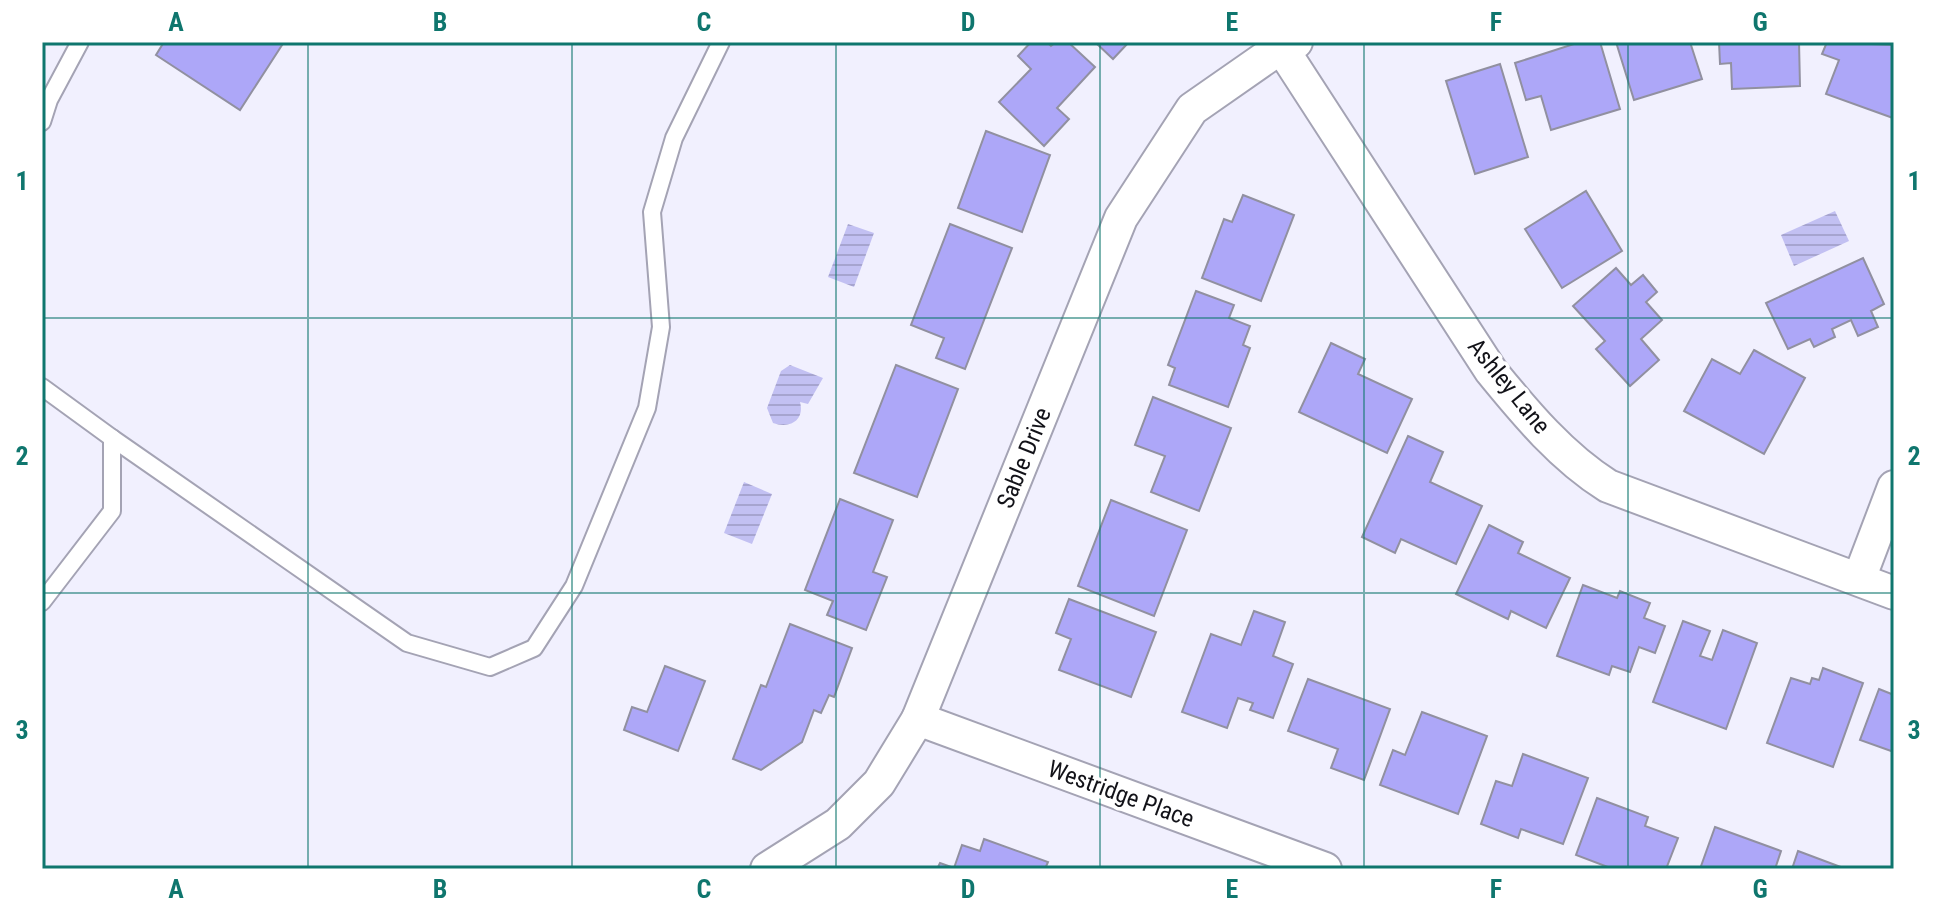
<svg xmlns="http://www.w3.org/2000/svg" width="1936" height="911" viewBox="0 0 1936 911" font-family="'Roboto Condensed',sans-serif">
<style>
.water{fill:url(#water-rules)}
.building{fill:#ada7f8;stroke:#9190a0;stroke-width:2}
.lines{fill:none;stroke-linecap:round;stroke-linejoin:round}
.lane-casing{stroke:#a4a3b4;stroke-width:20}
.street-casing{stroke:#a4a3b4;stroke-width:36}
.lane{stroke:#fff;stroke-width:16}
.street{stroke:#fff;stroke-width:32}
.grid{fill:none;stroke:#0f766e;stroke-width:2;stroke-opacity:0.55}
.labels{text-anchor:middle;stroke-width:7;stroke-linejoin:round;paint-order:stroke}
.street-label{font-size:24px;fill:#121218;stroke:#fff}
.neatline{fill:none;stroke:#0f766e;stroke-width:3}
.grid-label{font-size:26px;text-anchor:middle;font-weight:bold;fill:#0f766e}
</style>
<defs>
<pattern id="water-rules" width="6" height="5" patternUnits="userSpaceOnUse" patternTransform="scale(2)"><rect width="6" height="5" fill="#c2c0f2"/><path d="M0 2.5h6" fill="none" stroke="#a6a4cf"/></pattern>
</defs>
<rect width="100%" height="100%" fill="#f1f0fe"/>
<g class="water">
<path d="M1835,211L1849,241L1794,266L1781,235Z"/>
<path d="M848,224L874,233L854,287L828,277Z"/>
<path d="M790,365L823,378L808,404L800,402C805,421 789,429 773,423L767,408L781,371Z"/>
<path d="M744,482L772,494L752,544L724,533Z"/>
</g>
<g class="building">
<path d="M164,42H284L240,110L156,55Z"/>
<path d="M1031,42H1047L1051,46L1056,42H1068L1095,67L1057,108L1069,119L1044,146L999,102L1031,69L1018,56Z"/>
<path d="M1095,42H1129L1113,59Z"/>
<path d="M1580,42H1600L1620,109L1551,130L1541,96L1526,100L1515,63Z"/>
<path d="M1616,42H1690L1702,79L1634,100Z"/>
<path d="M1719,42H1799L1800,86L1732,89L1731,63L1720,64Z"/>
<path d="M1827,42L1894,45L1893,118L1826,94L1839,60L1822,54Z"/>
<path d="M1500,64L1528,157L1475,174L1446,81Z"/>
<path d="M986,131L1050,155L1022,232L958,208Z"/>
<path d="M1586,191L1622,251L1562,288L1525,229Z"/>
<path d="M1243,195L1294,215L1261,301L1202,278L1224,219L1232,222Z"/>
<path d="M950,224L1012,248L965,369L936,358L944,338L911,325Z"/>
<path d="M1863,258L1884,304L1871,311L1878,327L1858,336L1851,320L1832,329L1835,337L1814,347L1810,339L1788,349L1766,303Z"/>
<path d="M1616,268L1631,285L1643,275L1657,292L1646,302L1662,320L1641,339L1659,360L1630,386L1596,349L1605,341L1573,306Z"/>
<path d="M1196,291L1234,305L1229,318L1250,326L1243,345L1250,348L1228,407L1169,385L1175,368L1168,365Z"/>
<path d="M1331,343L1365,359L1358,374L1412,399L1387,453L1299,412Z"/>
<path d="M1754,350L1805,378L1764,454L1684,411L1712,359L1740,374Z"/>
<path d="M896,365L958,389L917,497L854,473Z"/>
<path d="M1153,397L1231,428L1199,511L1151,492L1165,456L1135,445Z"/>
<path d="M1408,436L1443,452L1430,482L1482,506L1456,564L1401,539L1395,553L1362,537Z"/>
<path d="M840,499L893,520L873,572L887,577L866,630L827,615L833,601L805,590Z"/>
<path d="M1111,500L1187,530L1154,616L1078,586Z"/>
<path d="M1489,525L1523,542L1518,553L1570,578L1546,628L1511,611L1508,619L1456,594Z"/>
<path d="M1583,585L1617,598L1620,591L1650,603L1644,618L1665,626L1655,653L1639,647L1630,672L1612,666L1609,675L1557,656Z"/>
<path d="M1069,599L1156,632L1131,697L1059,670L1071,639L1056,633Z"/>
<path d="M1254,611L1285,622L1273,656L1293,664L1273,718L1250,710L1253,703L1238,698L1227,728L1182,712L1211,634L1241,645Z"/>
<path d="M1683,621L1710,631L1700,656L1712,660L1723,630L1757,643L1726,729L1653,702Z"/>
<path d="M790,624L852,648L834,697L829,695L821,713L814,710L802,742L761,770L733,759L761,685L766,687Z"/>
<path d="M665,666L705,681L678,751L624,730L632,707L647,712Z"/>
<path d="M1823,668L1863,683L1833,767L1767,743L1791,678L1810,684L1812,678L1819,680Z"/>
<path d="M1308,679L1390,709L1364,780L1331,768L1338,749L1288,731Z"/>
<path d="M1879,689L1894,695V752L1860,740Z"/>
<path d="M1422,712L1487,736L1458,814L1380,785L1393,750L1405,755Z"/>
<path d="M1523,754L1588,778L1563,844L1521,829L1518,838L1481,824L1496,781L1512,786Z"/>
<path d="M1597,798L1648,817L1645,826L1678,838L1666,869H1613L1576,855Z"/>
<path d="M1715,827L1781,851L1775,869H1700Z"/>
<path d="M984,839L1048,862L1045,869H937L940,863L954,868L962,845L980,851Z"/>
<path d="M1798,851L1846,869H1792Z"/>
</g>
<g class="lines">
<defs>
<g id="lane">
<path d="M42,122L49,100L80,42"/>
<path d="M42,387L112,438V511L42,602"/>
<path d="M112,438L407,643L490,667L534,648L574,586L647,408L661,327L652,212L674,138L721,42"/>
</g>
<g id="street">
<path d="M1281,47L1491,371C1526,414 1562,457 1608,486L1894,593"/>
<path d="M1859,579L1894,487"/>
<path d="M918,719L1325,869"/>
<path d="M767,869L838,824L879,783L918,719L1121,218L1192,109L1281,47L1296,42"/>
</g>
</defs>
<use href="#lane" class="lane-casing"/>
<use href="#street" class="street-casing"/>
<use href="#lane" class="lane"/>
<use href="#street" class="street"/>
</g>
<path class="grid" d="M308,42V869M572,42V869M836,42V869M1100,42V869M1364,42V869M1628,42V869M42,318H1894M42,593H1894"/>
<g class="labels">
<g class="street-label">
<text transform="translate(1509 386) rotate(51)" y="8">Ashley Lane</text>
<text transform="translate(1024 458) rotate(-68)" y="8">Sable Drive</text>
<text transform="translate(1121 794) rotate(20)" y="8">Westridge Place</text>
</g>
</g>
<rect width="1936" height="911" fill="none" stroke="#ffffff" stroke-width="88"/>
<rect x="44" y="44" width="1848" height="823" class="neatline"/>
<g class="grid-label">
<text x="176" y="31">A</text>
<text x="440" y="31">B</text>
<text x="704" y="31">C</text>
<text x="968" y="31">D</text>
<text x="1232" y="31">E</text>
<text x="1496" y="31">F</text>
<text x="1760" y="31">G</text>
<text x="22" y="190">1</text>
<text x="1914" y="190">1</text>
<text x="22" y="465">2</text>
<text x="1914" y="465">2</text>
<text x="22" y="739">3</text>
<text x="1914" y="739">3</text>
<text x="176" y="898">A</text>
<text x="440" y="898">B</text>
<text x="704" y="898">C</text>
<text x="968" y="898">D</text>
<text x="1232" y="898">E</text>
<text x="1496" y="898">F</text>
<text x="1760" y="898">G</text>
</g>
</svg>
